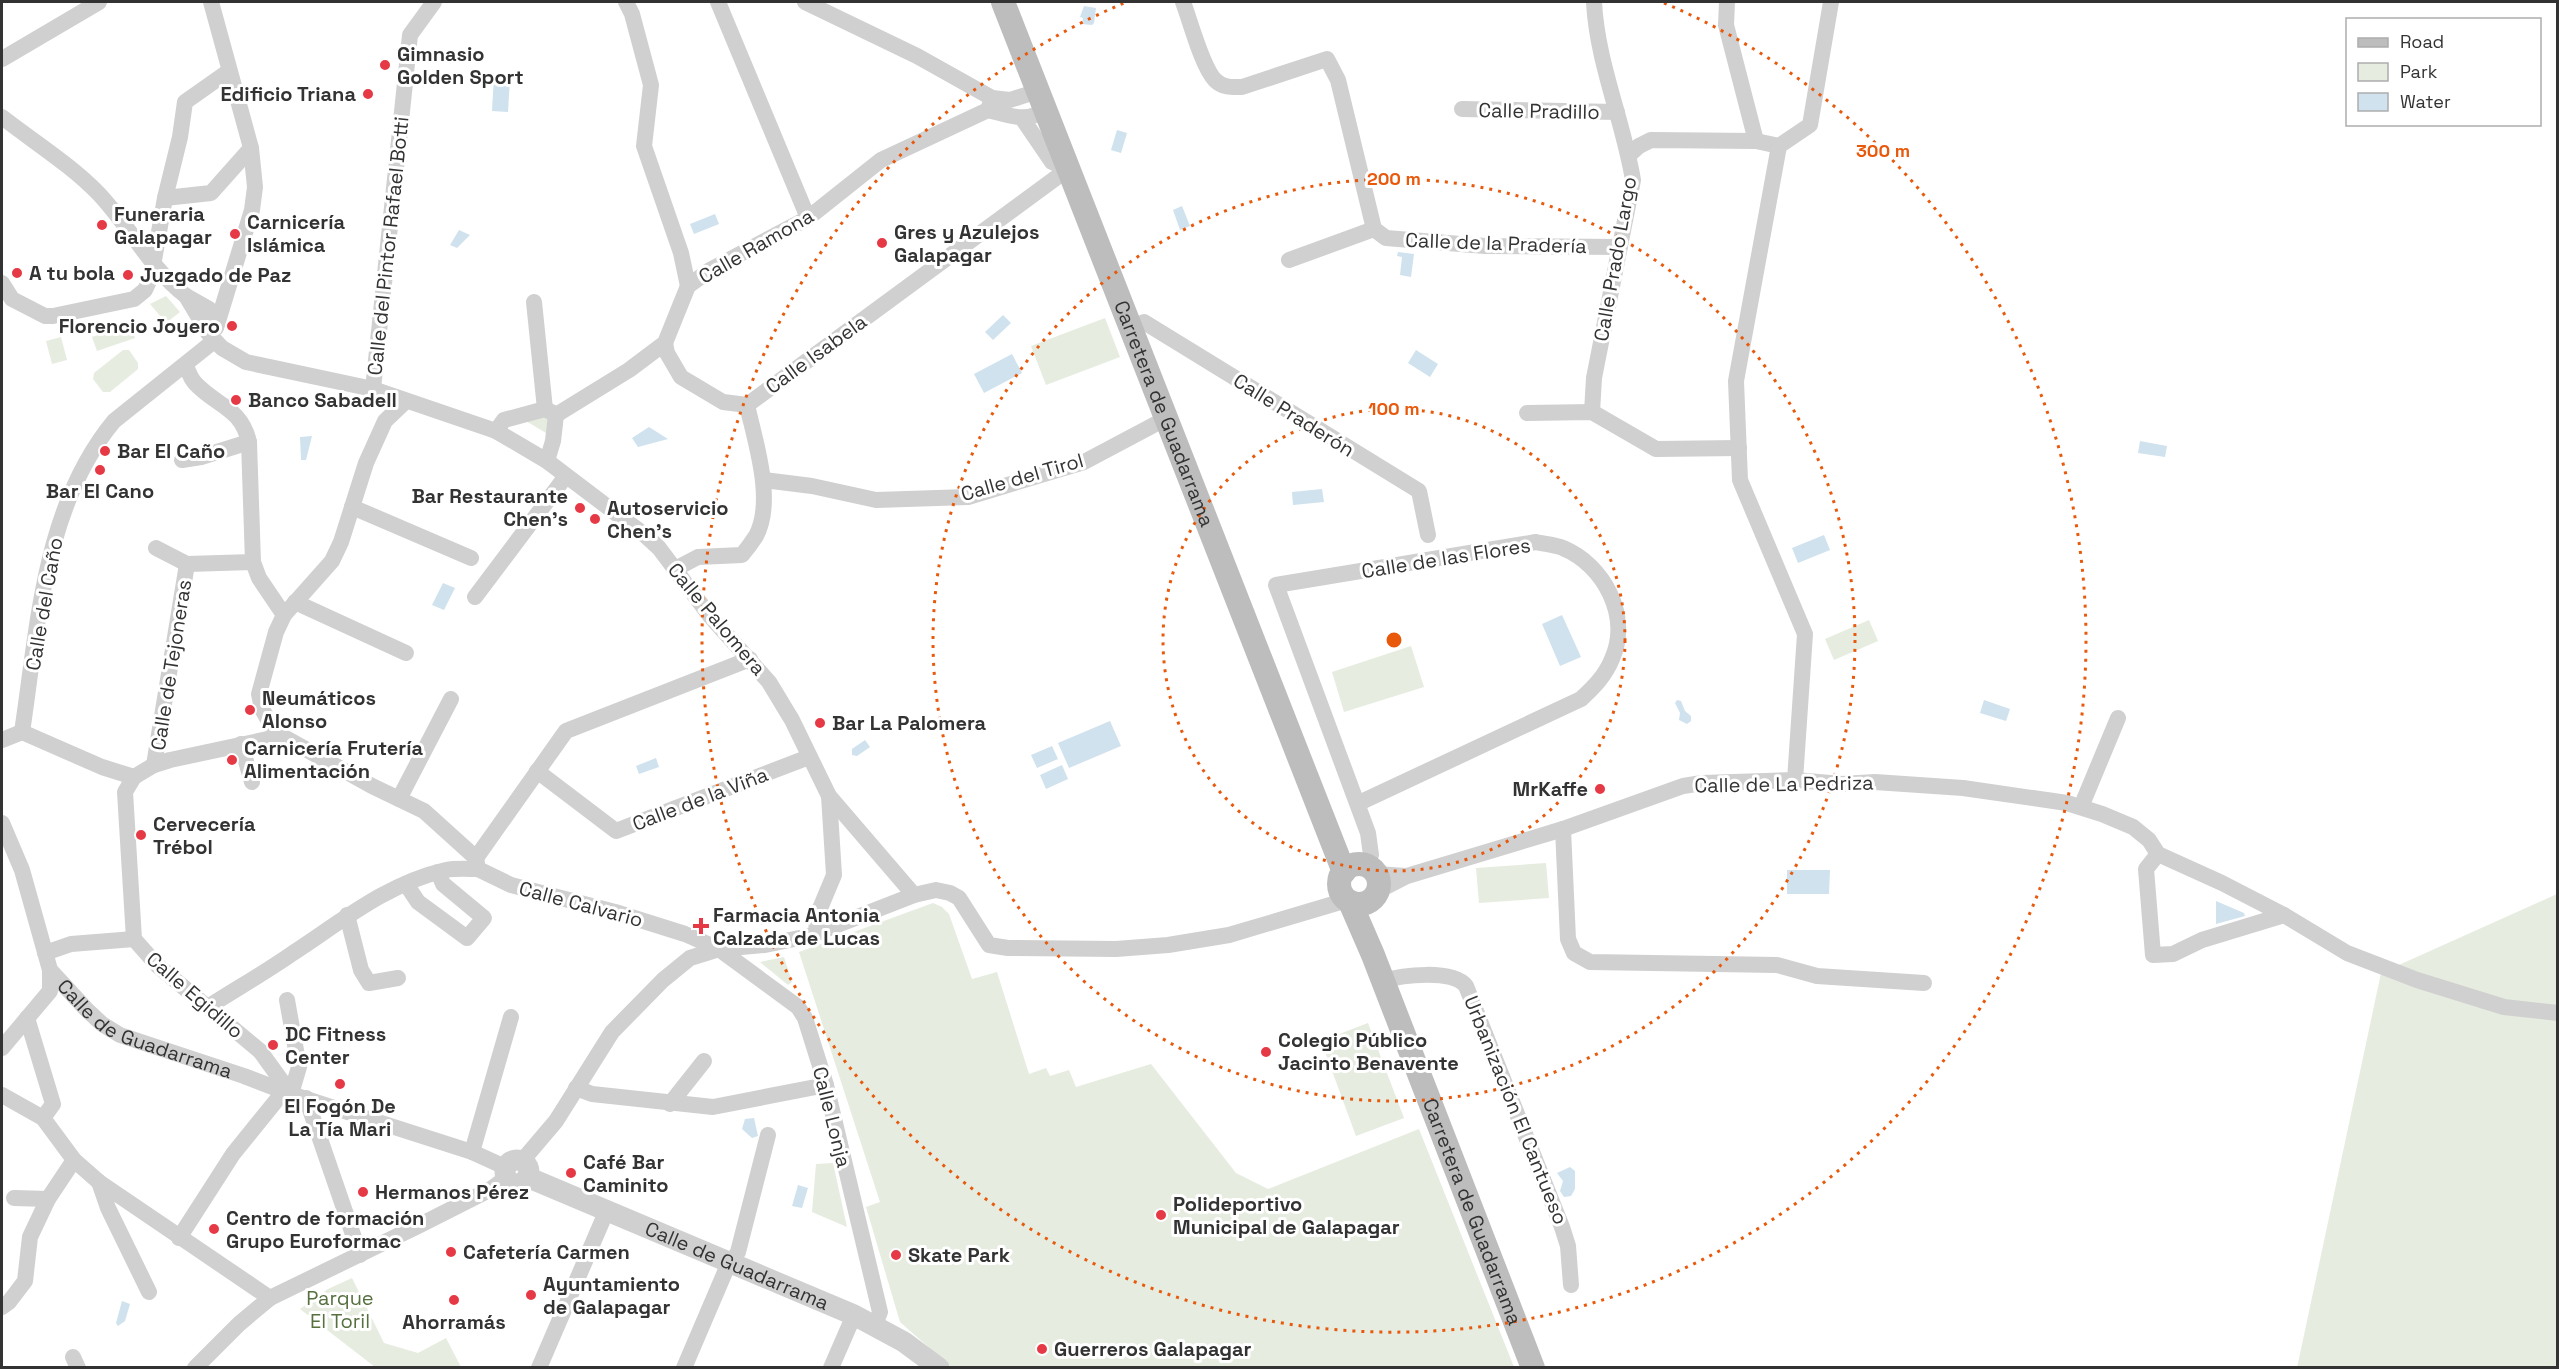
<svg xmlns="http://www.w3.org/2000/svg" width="2559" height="1369" viewBox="0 0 2559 1369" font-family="'Space Grotesk',sans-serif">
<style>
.green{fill:#e6ecdf}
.water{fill:#cfe2ee}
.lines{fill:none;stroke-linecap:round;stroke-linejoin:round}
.minor{stroke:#d0d0d0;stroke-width:16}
.tertiary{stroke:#d0d0d0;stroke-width:21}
.secondary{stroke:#bdbdbd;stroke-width:24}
.ring{fill:none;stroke:#e8590c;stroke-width:3;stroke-dasharray:3 6}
.poi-dot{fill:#e63946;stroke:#fff;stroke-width:2}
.labels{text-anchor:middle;stroke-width:6;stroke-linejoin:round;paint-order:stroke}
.poi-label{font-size:20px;font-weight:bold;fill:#333;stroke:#fff;text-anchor:start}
.street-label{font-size:20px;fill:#333;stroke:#fff}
.park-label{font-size:20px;fill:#56703f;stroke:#fff}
.centre{fill:#e8590c;stroke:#fff;stroke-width:3}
.ring-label{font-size:18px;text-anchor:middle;font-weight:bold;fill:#e8590c;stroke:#fff;stroke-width:6;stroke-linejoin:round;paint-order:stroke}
</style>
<rect width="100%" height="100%" fill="#fff"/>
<g class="green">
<path d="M166,296L180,312L166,323L150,304Z"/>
<path d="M1105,318L1120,357L1046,385L1031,346Z"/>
<path d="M130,324L135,338L97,351L92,337Z"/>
<path d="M61,337L67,360L52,364L46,341Z"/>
<path d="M123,350H129L138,363V369L110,392H103L93,379L94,373Z"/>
<path d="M544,415L549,419L546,433L526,421Z"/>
<path d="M1869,620L1878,641L1834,660L1825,639Z"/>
<path d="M1411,646L1424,687L1344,712L1332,672Z"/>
<path d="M1546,863L1549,898L1479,903L1476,868Z"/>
<path d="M2557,894V1367L2297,1368L2381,973Z"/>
<path d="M933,903L942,907L949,914L972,979L997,972L1029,1074L1046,1068L1050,1076L1069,1070L1076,1087L1151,1064L1236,1173L1268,1189L1419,1129L1514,1367H951L900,1322L866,1207L880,1202L799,952Z"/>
<path d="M784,957L792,982L788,985L760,962Z"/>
<path d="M1368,1023L1404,1118L1356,1136L1321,1041Z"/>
<path d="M833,1163L845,1218L847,1227L812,1212L816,1164Z"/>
<path d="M352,1278L384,1343L418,1353L446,1338L461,1367H375L300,1309L328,1289Z"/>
</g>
<g class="water">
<path d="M1084,6L1096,8L1094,23L1092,25L1082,24L1083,18L1080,17Z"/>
<path d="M494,76L510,78L508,112L492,111Z"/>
<path d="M1117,130L1127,133L1121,153L1111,150Z"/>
<path d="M1182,206L1190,226L1180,230L1173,210Z"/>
<path d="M715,214L719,224L694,234L690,224Z"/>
<path d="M459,230L470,235L457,248L450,245Z"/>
<path d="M1398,252L1414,254L1411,277L1400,275L1402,257L1397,256Z"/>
<path d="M1003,315L1011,323L993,340L985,332Z"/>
<path d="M1416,350L1438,364L1430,377L1408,363Z"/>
<path d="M1012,354L1022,373L984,393L974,374Z"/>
<path d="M649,427L668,439L638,447L632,438Z"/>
<path d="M312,436L306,460H301L300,437Z"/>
<path d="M2140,441L2167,446L2165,457L2138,453Z"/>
<path d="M1322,489L1324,502L1293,505L1292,492Z"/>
<path d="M1824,535L1830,550L1798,563L1792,548Z"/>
<path d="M443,583L455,588L444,610L432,605Z"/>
<path d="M1562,615L1581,657L1560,666L1542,624Z"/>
<path d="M1677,700L1681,701L1685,711L1691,716V721L1687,724L1679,720L1680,713L1675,703Z"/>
<path d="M1984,700L2010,709L2006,721L1980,713Z"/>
<path d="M1110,721L1121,746L1069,768L1058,743Z"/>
<path d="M865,740L870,747L857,756L852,755V749Z"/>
<path d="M1052,746L1058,759L1037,768L1031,755Z"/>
<path d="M656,758L659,767L639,774L636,766Z"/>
<path d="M1062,765L1068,779L1046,789L1040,775Z"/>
<path d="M1787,870H1830L1829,894H1787Z"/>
<path d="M2216,901L2244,913L2245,916L2216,924Z"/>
<path d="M754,1118L758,1136L752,1138L742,1129L745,1119Z"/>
<path d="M1570,1167L1575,1171V1189L1571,1196L1564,1197L1560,1191L1563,1181L1557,1173Z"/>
<path d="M798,1185L808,1188L802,1208L792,1206Z"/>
<path d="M122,1301L130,1304L125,1321L118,1326L116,1323Z"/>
</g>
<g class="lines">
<g class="minor">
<path d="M211,2L251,148L255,187L252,210L216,328"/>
<path d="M626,2L632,14L651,85L644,146L681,253L688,286"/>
<path d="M718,2L808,218"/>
<path d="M805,2L917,56L992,98L1010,100L1038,91"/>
<path d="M1183,2C1190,20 1202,67 1215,80C1223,88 1232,87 1242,87L1327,59L1338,80L1374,229L1386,238L1485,246L1620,247"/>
<path d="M1727,2L1726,25L1756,141"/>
<path d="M2,59L99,2"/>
<path d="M1462,109L1617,112"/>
<path d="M988,110C1008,115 1028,124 1045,109"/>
<path d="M2,117C34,142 71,165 99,194C130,227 150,268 186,296"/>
<path d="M1022,118L1052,162L1068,169"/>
<path d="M1629,155L1639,146L1651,140L1756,141L1779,146"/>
<path d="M165,198L211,193L251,148"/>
<path d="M1289,260L1374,229"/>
<path d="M2,283L12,299L45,316H53L134,299L145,290L151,277L165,198L180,137L185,102L229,71"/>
<path d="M534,302L545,409"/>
<path d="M218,319L209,309L186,296L208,333L222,348L246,362L373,389L496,431L547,461L646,536L659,548L710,616L769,682L792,720L829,796L914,895"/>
<path d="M1130,328L1144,322L1419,491L1428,535"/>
<path d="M665,343L667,353L681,377L723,402L747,405"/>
<path d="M186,366C188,371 191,379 195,383C216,406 241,407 249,442L253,562L259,578L284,615"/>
<path d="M373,389L410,35L434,2"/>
<path d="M406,401L385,421L366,463L341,542L332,561L284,615L276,632L259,694L262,709L271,725L282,736L372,786L424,811L476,858L478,869L511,885L615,912L685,934L719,949L798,1007L805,1018L826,1085L880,1312L875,1325"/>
<path d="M747,405L1068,169"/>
<path d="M1592,412L1594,378L1633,180C1623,120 1597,62 1594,2"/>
<path d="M1527,413L1592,412L1656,449L1739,448"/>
<path d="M556,415L629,370L665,343L688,286L710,270L808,218L881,160L988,110L992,98"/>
<path d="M496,431L504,420L545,409L553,413"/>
<path d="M182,460L201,457L249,442"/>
<path d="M547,461L553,441L556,415"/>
<path d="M764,480L812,486L876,500L968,497L1084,462L1165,419"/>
<path d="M352,507L471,558"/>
<path d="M156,548L187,564L253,562"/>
<path d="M675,569L698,557L742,555C747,549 752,542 756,536C775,501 755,441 747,405"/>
<path d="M475,597L566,476"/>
<path d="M295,602L406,653"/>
<path d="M22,732C38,627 43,507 114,421L214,341"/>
<path d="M22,732L102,767L134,777L154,765L170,760L282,736"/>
<path d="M2,740L22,732"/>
<path d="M241,744L252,782"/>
<path d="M154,765L187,564"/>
<path d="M537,771L616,831L809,757"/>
<path d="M134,777L125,792L134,939L157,965L260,1051L291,1094"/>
<path d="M1795,780L1805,634L1740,480L1736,381L1779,146L1810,125L1831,2"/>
<path d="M399,799L451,699"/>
<path d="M1359,803L1581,699C1594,687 1605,676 1612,659C1631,616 1604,565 1563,548C1555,545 1544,544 1536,542L1276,585L1368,833L1371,855L1365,866"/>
<path d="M2081,807L2118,718"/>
<path id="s1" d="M2,823L22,870L50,970L86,1009L102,1024L120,1035L244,1076L291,1094L472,1152L505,1167"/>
<path d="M1563,829L1568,939L1574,953L1590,962L1777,965L1817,976L1924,983"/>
<path d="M2158,854L2146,869L2153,955L2173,954L2202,940L2284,915"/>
<path d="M476,858L566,731L750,659"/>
<path d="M1376,874L1406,876"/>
<path d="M406,884L418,902L467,938L484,918L443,884L438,872"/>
<path d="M1378,891L1407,876L1563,829L1683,786L1702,783L1795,780L1842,784L1875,782L1963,788L2067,803L2102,814L2133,827L2149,840L2158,854L2222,883L2284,915L2347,953L2417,980L2504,1007L2558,1013"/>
<path d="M347,915L361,970L369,983L398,978"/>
<path d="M817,933L816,918L834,875L829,796"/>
<path d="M45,953L71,944L134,939"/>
<path d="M1383,981C1402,975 1452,969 1466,986L1562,1227L1568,1246L1571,1285"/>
<path d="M287,1000L299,1067L291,1094"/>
<path d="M208,1007C236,989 266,972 293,953C342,921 388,883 446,870C456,868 468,869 478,869"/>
<path d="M27,1018L53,1104L43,1118"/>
<path d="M2,1048L50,991V970"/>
<path d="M576,1088L592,1094L713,1107L826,1085"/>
<path d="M2,1095L43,1118L74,1160L99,1182L270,1298"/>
<path d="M306,1098L360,1255"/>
<path d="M670,1104L704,1061"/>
<path d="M472,1152L511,1017"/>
<path d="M522,1161L556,1121L612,1032L663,980L690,958L719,949L765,945L809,936L914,895L936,890L950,893L959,898L989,945L1008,948L1116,949L1168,945L1229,935L1347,900"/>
<path d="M99,1182L108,1208L149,1292"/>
<path d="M14,1198L48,1199"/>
<path d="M179,1238L233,1154L284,1091"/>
<path d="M2,1307L9,1302L25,1281L30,1237L48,1199L74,1160"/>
<path d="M73,1357L78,1368"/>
<path d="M195,1368L239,1324L270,1298L420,1225L491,1189L506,1178"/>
<path d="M539,1368L607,1210"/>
<path d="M684,1368L725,1272L738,1252L768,1135"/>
<path d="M831,1368L854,1315"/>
</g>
<g class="tertiary">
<circle cx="517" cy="1172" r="12"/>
<path id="s2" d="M527,1177L854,1315L904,1342L939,1368"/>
</g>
<g class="secondary">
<path id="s3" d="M1003,2L1344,872"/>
<circle cx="1359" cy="884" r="20"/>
<path id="s4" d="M1350,902L1373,955L1533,1368"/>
</g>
</g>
<g class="ring">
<circle cx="1394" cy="640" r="231"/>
<circle cx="1394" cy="640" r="461"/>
<path d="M1664 3A692 692 0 1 1 1124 3"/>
</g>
<g class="poi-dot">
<circle cx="385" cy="65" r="6"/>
<circle cx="368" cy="94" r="6"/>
<circle cx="102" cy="225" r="6"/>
<circle cx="235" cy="234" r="6"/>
<circle cx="882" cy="243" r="6"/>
<circle cx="17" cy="273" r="6"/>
<circle cx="128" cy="275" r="6"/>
<circle cx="232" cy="326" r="6"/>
<circle cx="236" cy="400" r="6"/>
<circle cx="105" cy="451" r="6"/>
<circle cx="100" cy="470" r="6"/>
<circle cx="580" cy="508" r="6"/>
<circle cx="595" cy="519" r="6"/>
<circle cx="250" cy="710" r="6"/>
<circle cx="820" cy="723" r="6"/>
<circle cx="232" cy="760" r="6"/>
<circle cx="1600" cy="789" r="6"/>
<circle cx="141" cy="835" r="6"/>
<path d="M698 917h6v6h6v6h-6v6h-6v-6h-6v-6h6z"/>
<circle cx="273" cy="1045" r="6"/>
<circle cx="1266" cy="1052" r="6"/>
<circle cx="340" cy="1084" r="6"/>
<circle cx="571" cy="1173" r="6"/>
<circle cx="363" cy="1192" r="6"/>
<circle cx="1161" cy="1215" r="6"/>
<circle cx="214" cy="1229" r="6"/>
<circle cx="451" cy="1252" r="6"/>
<circle cx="896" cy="1255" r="6"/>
<circle cx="531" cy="1295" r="6"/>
<circle cx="454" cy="1300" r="6"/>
<circle cx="1042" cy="1349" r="6"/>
</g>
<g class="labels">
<g class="poi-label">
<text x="397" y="61">Gimnasio<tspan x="397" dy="23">Golden Sport</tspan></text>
<text x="356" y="101" text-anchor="end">Edificio Triana</text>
<text x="114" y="221">Funeraria<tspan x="114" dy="23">Galapagar</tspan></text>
<text x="247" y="229">Carnicería<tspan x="247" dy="23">Islámica</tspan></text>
<text x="894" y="239">Gres y Azulejos<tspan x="894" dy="23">Galapagar</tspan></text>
<text x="29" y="280">A tu bola</text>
<text x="140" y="282">Juzgado de Paz</text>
<text x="220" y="333" text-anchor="end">Florencio Joyero</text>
<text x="248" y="407">Banco Sabadell</text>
<text x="117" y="458">Bar El Caño</text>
<text x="100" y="498" text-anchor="middle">Bar El Cano</text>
<text x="568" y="503" text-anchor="end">Bar Restaurante<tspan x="568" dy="23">Chen's</tspan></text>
<text x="607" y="515">Autoservicio<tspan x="607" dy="23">Chen's</tspan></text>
<text x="262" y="705">Neumáticos<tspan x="262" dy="23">Alonso</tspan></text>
<text x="832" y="730">Bar La Palomera</text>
<text x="244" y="755">Carnicería Frutería<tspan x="244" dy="23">Alimentación</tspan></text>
<text x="1588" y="796" text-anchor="end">MrKaffe</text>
<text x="153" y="831">Cervecería<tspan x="153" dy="23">Trébol</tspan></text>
<text x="713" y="922">Farmacia Antonia<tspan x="713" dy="23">Calzada de Lucas</tspan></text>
<text x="285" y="1041">DC Fitness<tspan x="285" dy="23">Center</tspan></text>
<text x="1278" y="1047">Colegio Público<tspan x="1278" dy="23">Jacinto Benavente</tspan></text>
<text x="340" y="1113" text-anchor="middle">El Fogón De<tspan x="340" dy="23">La Tía Mari</tspan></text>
<text x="583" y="1169">Café Bar<tspan x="583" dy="23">Caminito</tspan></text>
<text x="375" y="1199">Hermanos Pérez</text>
<text x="1173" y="1211">Polideportivo<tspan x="1173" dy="23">Municipal de Galapagar</tspan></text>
<text x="226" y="1225">Centro de formación<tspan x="226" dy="23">Grupo Euroformac</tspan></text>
<text x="463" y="1259">Cafetería Carmen</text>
<text x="908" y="1262">Skate Park</text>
<text x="543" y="1291">Ayuntamiento<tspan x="543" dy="23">de Galapagar</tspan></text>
<text x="454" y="1329" text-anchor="middle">Ahorramás</text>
<text x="1054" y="1356">Guerreros Galapagar</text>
</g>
<g class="street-label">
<text transform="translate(1539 111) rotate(1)" y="7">Calle Pradillo</text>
<text transform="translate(1496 243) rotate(2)" y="7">Calle de la Pradería</text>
<text transform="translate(388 246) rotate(-84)" y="7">Calle del Pintor Rafael Botti</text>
<text transform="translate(756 246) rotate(-30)" y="7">Calle Ramona</text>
<text transform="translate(1615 259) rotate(-80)" y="7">Calle Prado Largo</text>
<text transform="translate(816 354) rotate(-36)" y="7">Calle Isabela</text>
<text dy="7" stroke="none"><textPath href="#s3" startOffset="442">Carretera de Guadarrama</textPath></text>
<text transform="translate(1294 415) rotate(32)" y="7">Calle Praderón</text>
<text transform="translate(1022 477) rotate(-16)" y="7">Calle del Tirol</text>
<text transform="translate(1446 558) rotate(-9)" y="7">Calle de las Flores</text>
<text transform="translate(44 604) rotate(-80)" y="7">Calle del Caño</text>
<text transform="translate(717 619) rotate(50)" y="7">Calle Palomera</text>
<text transform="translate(171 665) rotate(-81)" y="7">Calle de Tejoneras</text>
<text transform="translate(1784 784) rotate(-1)" y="7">Calle de La Pedriza</text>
<text transform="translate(700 799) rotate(-21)" y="7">Calle de la Viña</text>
<text transform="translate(581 904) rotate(15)" y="7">Calle Calvario</text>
<text transform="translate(195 995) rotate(41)" y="7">Calle Egidillo</text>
<text dy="7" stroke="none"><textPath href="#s1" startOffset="270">Calle de Guadarrama</textPath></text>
<text transform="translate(1516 1110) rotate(68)" y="7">Urbanización El Cantueso</text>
<text transform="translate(832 1117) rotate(76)" y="7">Calle Lonja</text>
<text dy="7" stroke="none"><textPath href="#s4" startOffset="333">Carretera de Guadarrama</textPath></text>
<text dy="7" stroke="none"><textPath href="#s2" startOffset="228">Calle de Guadarrama</textPath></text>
</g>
<g class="park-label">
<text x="340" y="1305">Parque<tspan x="340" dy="23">El Toril</tspan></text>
</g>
</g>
<circle cx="1394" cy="640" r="9" class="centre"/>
<g class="ring-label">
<text x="1883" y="157">300 m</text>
<text x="1394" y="185">200 m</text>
<text x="1394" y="415">100 m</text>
</g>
<rect width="2559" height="1369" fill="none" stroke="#333333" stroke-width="6"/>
<rect x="2346" y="18" width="195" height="108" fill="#ffffff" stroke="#adadad" stroke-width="1.5"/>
<rect x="2358" y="38" width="30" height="9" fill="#bdbdbd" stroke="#adadad" stroke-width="1.5"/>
<text x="2400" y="48" font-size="18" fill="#333333">Road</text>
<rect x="2358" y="63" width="30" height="18" fill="#e6ecdf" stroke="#adadad" stroke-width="1.5"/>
<text x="2400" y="78" font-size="18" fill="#333333">Park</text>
<rect x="2358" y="93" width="30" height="18" fill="#cfe2ee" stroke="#adadad" stroke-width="1.5"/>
<text x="2400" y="108" font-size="18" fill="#333333">Water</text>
</svg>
